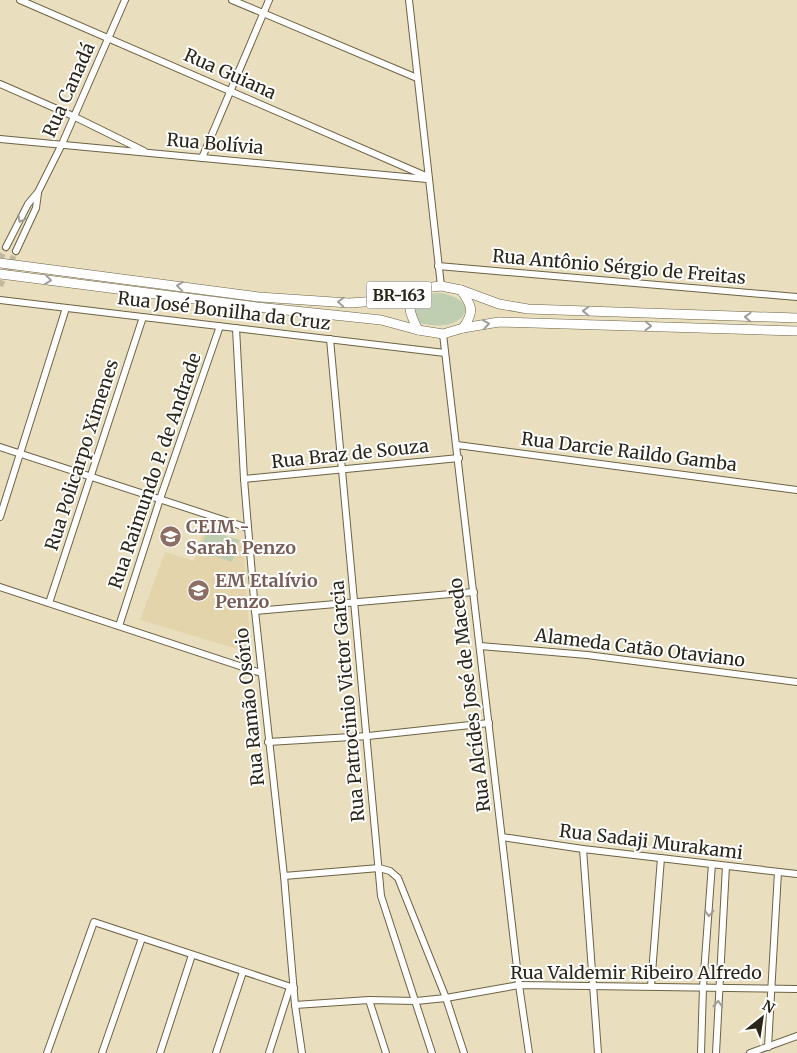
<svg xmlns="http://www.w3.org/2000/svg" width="797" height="1053" viewBox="0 0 797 1053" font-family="Merriweather,serif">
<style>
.built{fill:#e3d4ac}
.green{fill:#bfceb1}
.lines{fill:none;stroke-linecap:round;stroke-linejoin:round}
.minor-tunnel{stroke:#c3b99c;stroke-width:6;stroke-dasharray:6 3;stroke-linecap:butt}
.minor-casing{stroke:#6c6244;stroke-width:8}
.highway-casing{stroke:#6c6244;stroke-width:10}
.minor{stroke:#fff;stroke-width:6}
.highway{stroke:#fff;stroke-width:9}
.oneway{stroke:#9f9d98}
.labels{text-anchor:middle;stroke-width:4;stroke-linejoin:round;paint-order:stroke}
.shield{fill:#fff;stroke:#6a675e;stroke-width:1}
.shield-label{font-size:16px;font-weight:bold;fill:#2a2619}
.street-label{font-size:18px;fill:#2a2619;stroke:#fff}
.education-label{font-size:18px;font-weight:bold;fill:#785e54;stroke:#fff;text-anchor:start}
</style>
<rect width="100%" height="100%" fill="#e9debd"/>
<path class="built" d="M204,529L243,541L251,653L140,620L165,552L194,561Z"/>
<g class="green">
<path d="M441,293C487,302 460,333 426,324C422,324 417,322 415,319C413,317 412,311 411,308C419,293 425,294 441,293Z"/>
<path d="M207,530L239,540L232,562L200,551Z"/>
</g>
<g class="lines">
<g class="minor-tunnel">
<path d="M0,259L6,247"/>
<path d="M0,286L16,251"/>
</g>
<defs>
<g id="minor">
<path d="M20,0L428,177"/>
<path d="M232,0L417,78"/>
<path d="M409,0L441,286"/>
<path d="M0,84L73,116L144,151"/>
<path d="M0,139L427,179"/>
<path d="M202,158L269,0"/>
<path d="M6,247L28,204L38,192L62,144L125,0"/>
<path d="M16,251L36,208L38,193"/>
<path d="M438,266L797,297"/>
<path d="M0,300L445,353"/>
<path d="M236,328L244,479L255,611L284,876L295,1005L302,1053"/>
<path d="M443,334L519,985L529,1053"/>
<path d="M330,339L381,896L432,1053"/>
<path d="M457,445L797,490"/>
<path d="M0,447L248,528"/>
<path d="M244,479L459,458"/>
<path d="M0,517L66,308"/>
<path d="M0,587L261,673"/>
<path d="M49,603L143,317"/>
<path d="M255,611L474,592"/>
<path d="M119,626L160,499L220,326"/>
<path d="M480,646L587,655L797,682"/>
<path d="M268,742L368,736L489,723"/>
<path d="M502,837L583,849L797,874"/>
<path d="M583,849L598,1053"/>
<path d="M284,876L379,868L390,871L398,878L446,998L464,1053"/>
<path d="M651,986L661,858"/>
<path d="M369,1000L386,1053"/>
<path d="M295,1005L369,1000L416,1001L446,998L519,985L797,989"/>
<path d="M768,1047L778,872"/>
<path d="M47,1053L94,922L294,988"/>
<path d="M102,1053L142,938"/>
<path d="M160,1053L192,955"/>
<path d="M216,1053L243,972"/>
<path d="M269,1053L290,987"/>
<path d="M701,1053L703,987L712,864"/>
<path d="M716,1053L726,866"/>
<path d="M750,1053L797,1036"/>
</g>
<g id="highway">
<path d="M0,263L259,297L349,303L379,301L424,288L441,286L461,290L499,304L528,309L797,318"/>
<path d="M0,274L257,307L381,320L418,330L443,334L463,328L499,322L797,331"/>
<path d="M461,290C472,306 475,311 463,328"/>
<path d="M416,291C406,308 410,313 418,330"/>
</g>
</defs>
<use href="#minor" class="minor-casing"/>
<use href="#highway" class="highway-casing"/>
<use href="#minor" class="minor"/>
<use href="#highway" class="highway"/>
</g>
<defs><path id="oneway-chevron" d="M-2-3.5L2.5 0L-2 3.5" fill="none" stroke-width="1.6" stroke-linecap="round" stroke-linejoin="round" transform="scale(1.25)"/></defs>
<g class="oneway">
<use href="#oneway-chevron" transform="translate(21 219) rotate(118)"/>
<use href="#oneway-chevron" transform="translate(48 280) rotate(7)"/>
<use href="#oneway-chevron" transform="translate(180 286) rotate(-173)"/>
<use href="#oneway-chevron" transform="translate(341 302) rotate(-177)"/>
<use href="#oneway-chevron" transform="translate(586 311) rotate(-178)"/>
<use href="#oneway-chevron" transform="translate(748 317) rotate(-178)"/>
<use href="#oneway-chevron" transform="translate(486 324) rotate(-9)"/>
<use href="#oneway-chevron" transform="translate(648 326) rotate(2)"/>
<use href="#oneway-chevron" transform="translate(709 913) rotate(94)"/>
<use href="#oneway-chevron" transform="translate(718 1004) rotate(-87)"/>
</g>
<defs>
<symbol id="school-disc" viewBox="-11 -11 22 22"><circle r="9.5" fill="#8d6e63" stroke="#fff"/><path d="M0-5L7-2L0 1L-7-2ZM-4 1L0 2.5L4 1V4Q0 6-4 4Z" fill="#fff"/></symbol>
</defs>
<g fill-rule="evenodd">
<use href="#school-disc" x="158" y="524" width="25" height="25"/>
<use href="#school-disc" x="186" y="578" width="25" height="25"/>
</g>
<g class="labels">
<rect class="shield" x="366.5" y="281.5" width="65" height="27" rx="4"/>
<g class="shield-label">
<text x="399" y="301">BR-163</text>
</g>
<g class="street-label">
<text transform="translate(230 74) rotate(24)" y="6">Rua Guiana</text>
<text transform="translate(69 90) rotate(-66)" y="6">Rua Canadá</text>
<text transform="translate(215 144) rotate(5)" y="6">Rua Bolívia</text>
<text transform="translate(619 267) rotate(5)" y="6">Rua Antônio Sérgio de Freitas</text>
<text transform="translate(224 311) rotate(7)" y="6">Rua José Bonilha da Cruz</text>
<text transform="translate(629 452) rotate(7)" y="6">Rua Darcie Raildo Gamba</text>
<text transform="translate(350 454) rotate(-6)" y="6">Rua Braz de Souza</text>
<text transform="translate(82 455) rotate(-72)" y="6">Rua Policarpo Ximenes</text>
<text transform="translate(155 471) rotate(-71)" y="6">Rua Raimundo P. de Andrade</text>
<text transform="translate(640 648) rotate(7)" y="6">Alameda Catão Otaviano</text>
<text transform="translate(470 695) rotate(-97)" y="6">Rua Alcídes José de Macedo</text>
<text transform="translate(348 701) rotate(-95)" y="6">Rua Patrocinio Victor Garcia</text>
<text transform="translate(250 707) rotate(-96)" y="6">Rua Ramão Osório</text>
<text transform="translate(651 842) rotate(7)" y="6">Rua Sadaji Murakami</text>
<text x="636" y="979">Rua Valdemir Ribeiro Alfredo</text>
</g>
<g class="education-label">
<text x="186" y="533">CEIM -<tspan x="186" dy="21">Sarah Penzo</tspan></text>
<text x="215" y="587">EM Etalívio<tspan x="215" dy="21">Penzo</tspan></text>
</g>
</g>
<g transform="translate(762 1018) rotate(30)" stroke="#ffffff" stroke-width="4" paint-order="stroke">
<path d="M0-4L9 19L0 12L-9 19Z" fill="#2a2619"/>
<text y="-8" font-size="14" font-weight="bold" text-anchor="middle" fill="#2a2619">N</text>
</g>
</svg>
